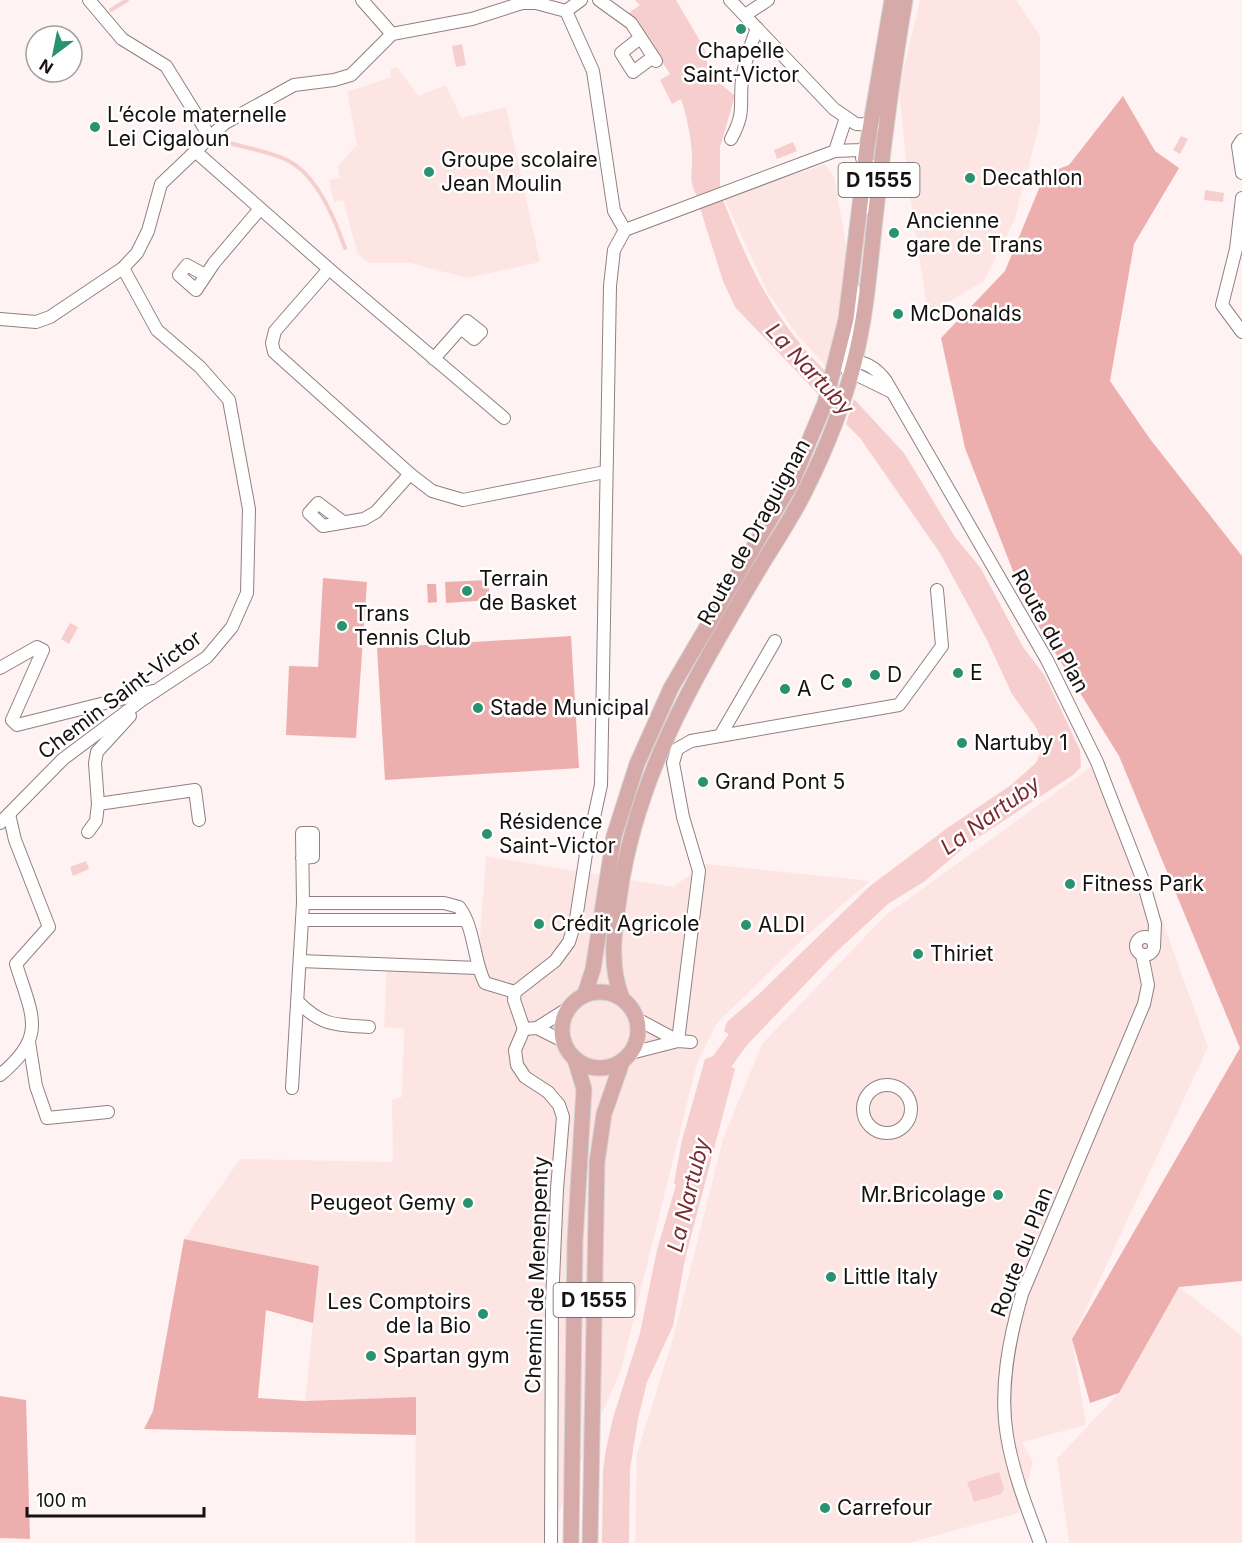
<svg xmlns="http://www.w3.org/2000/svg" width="1242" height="1543" viewBox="0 0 1242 1543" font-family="Inter,sans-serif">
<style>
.built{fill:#fde5e4}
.green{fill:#edafae}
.water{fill:#f6cecd}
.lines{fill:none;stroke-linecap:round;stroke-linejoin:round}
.stream{stroke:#f6cecd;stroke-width:4}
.river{stroke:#f6cecd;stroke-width:21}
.minor-casing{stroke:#8f8181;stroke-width:14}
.major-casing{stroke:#d5d4d4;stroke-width:17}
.minor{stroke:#fff;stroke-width:12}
.major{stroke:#d7aaaa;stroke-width:15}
.poi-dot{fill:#299271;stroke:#fff;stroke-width:2}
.labels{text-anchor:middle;stroke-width:5;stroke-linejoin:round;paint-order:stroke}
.shield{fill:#fff;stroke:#5d5959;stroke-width:1.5}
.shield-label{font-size:20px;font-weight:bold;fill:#171212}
.poi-label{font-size:21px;fill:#171212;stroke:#fff;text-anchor:start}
.street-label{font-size:21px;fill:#171212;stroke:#fff}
.water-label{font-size:22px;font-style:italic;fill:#7a2d31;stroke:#fff}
</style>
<rect width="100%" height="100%" fill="#fff2f2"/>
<g class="built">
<path d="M920,0H1016L1040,36V122L1015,219L984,281L928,314L909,190L899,89Z"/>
<path d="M397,67L418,96L446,85L461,118L506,107L540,262L467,278L410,263H369L358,255L343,200L334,202L329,180L340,178L338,166L357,145L347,92L391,77V69Z"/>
<path d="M825,164L834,177L847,249L842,298L826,366L799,337L769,295L724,198Z"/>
<path d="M1091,767L1156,903L1208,1047L1072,1339L1086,1425L1022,1442L1033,1462L1019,1513L908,1543H635L637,1454L674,1335L723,1139L762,1044L886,915Z"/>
<path d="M486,856L673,887L705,864L870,881L808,934L717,1023L697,1063L621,1370L545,1543H415L416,1397L305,1401L319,1267L184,1239L240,1159L393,1162L392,1100L402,1097L404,1029L384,1027L387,964H478Z"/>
<path d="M1179,1287L1242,1336V1543H1069L1057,1459L1119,1393Z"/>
</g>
<g class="green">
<path d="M1123,96L1155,151L1179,168L1134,244L1110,381L1150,439L1242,556V1281L1179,1287L1119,1393L1090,1403L1072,1339L1240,1048L1119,756L1027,607L965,448L941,338L1005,271L1045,174L1069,165Z"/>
<path d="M323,578L367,582L356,738L286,735L289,666L318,667Z"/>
<path d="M488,580L490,600L446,603L445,582Z"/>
<path d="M427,584H436L437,602L428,603Z"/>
<path d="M571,636L579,768L385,780L377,648Z"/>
<path d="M184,1239L319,1266L313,1323L266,1310L258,1398L305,1401L416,1397V1435L144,1429L153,1411Z"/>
<path d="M0,1396L26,1400L30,1539L0,1538Z"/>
</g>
<g class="water">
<path d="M635,0H676L704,48L710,75L735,96L720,147V188L697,196C688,180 693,173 692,155C691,136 687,117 681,99L672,104L660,80L670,74L629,13L640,5Z"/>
<path d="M462,44L466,65L456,67L452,46Z"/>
<path d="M1181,136L1188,139L1180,154L1173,150Z"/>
<path d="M793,142L797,151L777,159L774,150Z"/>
<path d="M1205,190L1224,193L1223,202L1204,200Z"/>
<path d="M723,200C750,268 772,318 825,371L818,394L735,307L723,281L700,208Z"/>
<path d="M854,399L904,453L955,537L980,567L1023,647L1045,676L1080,750L1081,767L1073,775L968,844L925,881L888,904L834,954L746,1046L724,1031L727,1022L758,995L870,886L946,829L1011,785L1036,763L1043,747L1037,729L1012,694L987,640L940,553L860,438L846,424Z"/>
<path d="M70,623L78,627L69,644L61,639Z"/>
<path d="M86,861L89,869L73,876L70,867Z"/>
<path d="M713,1056L735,1069L685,1259L673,1326L647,1382L638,1419L630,1469L629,1543H602L603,1470L606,1449L613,1418L640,1333L657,1250L676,1185L674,1183L682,1140L705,1059Z"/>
<path d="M999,1472L1004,1488L1001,1494L974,1502L967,1482Z"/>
</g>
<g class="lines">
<g class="stream">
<path d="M111,10L127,0"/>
<path d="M216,139C239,147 266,150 287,160C317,174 335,219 345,248"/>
</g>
<path class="river" d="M714,1087L721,1063L753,1019"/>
<defs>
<g id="minor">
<path d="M89,0L122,39L166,66L210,137"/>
<path d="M362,0L392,34"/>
<path d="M599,0L631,23L656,61"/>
<path d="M730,0L834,109L856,124L879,125"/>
<path d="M566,11L593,71L614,211L625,230"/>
<path d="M566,11L581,0"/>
<path d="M745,15L768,0"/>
<path d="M640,38L621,53L633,72L653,57"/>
<path d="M731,139C746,111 739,107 742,79C745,61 751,44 757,28"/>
<path d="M1242,140L1238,146L1242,173"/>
<path d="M195,151L329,269L275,331L272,343L274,352L410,474L432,491L463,500L605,472"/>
<path d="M835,151L846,118"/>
<path d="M862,158L871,166L872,171L870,208"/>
<path d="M1242,198L1236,249L1222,305L1242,332"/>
<path d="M329,269L504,418"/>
<path d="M205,275L187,265L179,275L196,290L214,263L259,210"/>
<path d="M852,284C862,314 841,340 847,370L892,392"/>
<path d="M0,319L36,322L50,317L123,268L137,253L148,231L161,184L225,123L294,85L334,80L351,75L392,34L472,19L522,3H536L566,11"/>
<path d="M434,359L437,355L467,321L481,332L474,339L461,328"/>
<path d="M835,367C856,357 872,362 886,381L1047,660L1097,762L1142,878L1155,924L1154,946"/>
<path d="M343,522L318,503L309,513L323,526L364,519L376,512L410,474"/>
<path d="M0,668L37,647L43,650L12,720L17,725L153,691"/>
<path d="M130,716L97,752L95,763L98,804L195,790L199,820"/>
<path d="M720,736L775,641"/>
<path d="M0,823L63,759L142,700L207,657L232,627L247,593L249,509L229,400L200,367L157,330L123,268"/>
<path d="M88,832L96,821L98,804"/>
<path d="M302,858L313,857V833H302L303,903H444L459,907C475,928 473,960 485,983L515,992"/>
<path d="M302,920H466"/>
<circle cx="1145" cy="946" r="9"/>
<path d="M300,961L478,968"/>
<path d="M298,1002C322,1026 336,1025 369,1027"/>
<path d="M637,1019L678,1041"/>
<path d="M537,1028L567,1009"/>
<path d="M524,1029L515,1050L517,1065L525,1077L548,1092L559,1105L563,1117L557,1189L552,1303L551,1543"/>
<path d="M563,1041L537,1028L524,1029L514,1000L515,992L555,961L569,942L576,919L586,854L601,785L610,286L614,250L625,230L835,151L859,150L867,147"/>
<path d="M678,1041L699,871L683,817L673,763L677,749L691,741L899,705L942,646L937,590"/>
<path d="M29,1042L36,1086L47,1118L108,1112"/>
<path d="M631,1053L678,1041L691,1042"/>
<path d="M0,1075C48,1036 32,1016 16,964L49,927L15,840L9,814"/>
<circle cx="887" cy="1109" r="24"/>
<path d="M292,1088L303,903"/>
<path d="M1040,1543C1027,1508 1013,1473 1007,1436C999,1389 1009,1339 1022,1294L1144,1004L1148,985L1142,955"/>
</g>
<g id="major">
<circle cx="600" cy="1030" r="38"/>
<path d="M585,994L593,969L614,836L637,764L671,688L792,482L825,403L846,319L867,147L892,0"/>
<path d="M622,998C609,965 614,933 619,899C635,777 695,677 756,574C773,545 793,517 807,487C827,447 843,406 854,363C867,313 870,261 876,210C884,140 893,69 905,0"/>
<path d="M571,1543L575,1241L584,1089L575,1059"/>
<path d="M590,1543L597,1162L604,1114L622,1062"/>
</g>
</defs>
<use href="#minor" class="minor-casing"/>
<use href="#major" class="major-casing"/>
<use href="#minor" class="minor"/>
<use href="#major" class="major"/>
</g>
<g class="poi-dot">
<circle cx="741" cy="29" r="6"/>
<circle cx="95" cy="127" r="6"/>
<circle cx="429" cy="172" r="6"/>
<circle cx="970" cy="178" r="6"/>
<circle cx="894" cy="233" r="6"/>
<circle cx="898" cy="314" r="6"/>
<circle cx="467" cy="591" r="6"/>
<circle cx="342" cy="626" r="6"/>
<circle cx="958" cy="673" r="6"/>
<circle cx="875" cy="675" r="6"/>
<circle cx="847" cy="683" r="6"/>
<circle cx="785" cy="689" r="6"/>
<circle cx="478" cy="708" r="6"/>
<circle cx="962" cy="743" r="6"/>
<circle cx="703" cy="782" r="6"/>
<circle cx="487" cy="834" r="6"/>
<circle cx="1070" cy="884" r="6"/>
<circle cx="539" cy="924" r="6"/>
<circle cx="746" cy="925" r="6"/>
<circle cx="918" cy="954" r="6"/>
<circle cx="998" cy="1195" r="6"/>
<circle cx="468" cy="1203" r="6"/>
<circle cx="831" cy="1277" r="6"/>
<circle cx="483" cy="1314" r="6"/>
<circle cx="371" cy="1356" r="6"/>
<circle cx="825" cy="1508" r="6"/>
</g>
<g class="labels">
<g class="shield">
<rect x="838.5" y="163" width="81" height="34" rx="4.5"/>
<rect x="553.5" y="1283" width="81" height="34" rx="4.5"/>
</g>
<g class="shield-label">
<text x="879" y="187">D 1555</text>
<text x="594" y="1307">D 1555</text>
</g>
<g class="poi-label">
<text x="741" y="58" text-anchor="middle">Chapelle<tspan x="741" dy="24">Saint-Victor</tspan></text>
<text x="107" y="122">L’école maternelle<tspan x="107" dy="24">Lei Cigaloun</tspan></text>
<text x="441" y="167">Groupe scolaire<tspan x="441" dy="24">Jean Moulin</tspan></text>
<text x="982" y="185">Decathlon</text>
<text x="906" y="228">Ancienne<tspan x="906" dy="24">gare de Trans</tspan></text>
<text x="910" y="321">McDonalds</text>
<text x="479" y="586">Terrain<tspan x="479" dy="24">de Basket</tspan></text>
<text x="354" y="621">Trans<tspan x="354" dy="24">Tennis Club</tspan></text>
<text x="970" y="680">E</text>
<text x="887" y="682">D</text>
<text x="835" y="690" text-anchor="end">C</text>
<text x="797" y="696">A</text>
<text x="490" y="715">Stade Municipal</text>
<text x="974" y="750">Nartuby 1</text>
<text x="715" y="789">Grand Pont 5</text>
<text x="499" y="829">Résidence<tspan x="499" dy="24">Saint-Victor</tspan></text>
<text x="1082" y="891">Fitness Park</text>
<text x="551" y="931">Crédit Agricole</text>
<text x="758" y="932">ALDI</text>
<text x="930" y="961">Thiriet</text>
<text x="986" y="1202" text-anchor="end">Mr.Bricolage</text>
<text x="456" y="1210" text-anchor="end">Peugeot Gemy</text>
<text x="843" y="1284">Little Italy</text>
<text x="471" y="1309" text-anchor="end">Les Comptoirs<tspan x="471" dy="24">de la Bio</tspan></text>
<text x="383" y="1363">Spartan gym</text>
<text x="837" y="1515">Carrefour</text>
</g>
<g class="street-label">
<text transform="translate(754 532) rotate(-61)" y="7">Route de Draguignan</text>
<text transform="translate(1050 631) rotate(61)" y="7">Route du Plan</text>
<text transform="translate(120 695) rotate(-37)" y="7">Chemin Saint-Victor</text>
<text transform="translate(1022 1252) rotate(-69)" y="7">Route du Plan</text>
<text transform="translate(537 1275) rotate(-88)" y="7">Chemin de Menenpenty</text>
</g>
<g class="water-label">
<text transform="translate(810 369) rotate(47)" y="8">La Nartuby</text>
<text transform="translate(990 815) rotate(-36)" y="8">La Nartuby</text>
<text transform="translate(688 1195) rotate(-76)" y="8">La Nartuby</text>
</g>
</g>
<g transform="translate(54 54) rotate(212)"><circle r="28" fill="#ffffff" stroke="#a2a0a0" stroke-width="1.5"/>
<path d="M0-4.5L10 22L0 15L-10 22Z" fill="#299271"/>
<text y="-9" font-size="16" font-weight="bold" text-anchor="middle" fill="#171212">N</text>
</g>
<path d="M27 1507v9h177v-9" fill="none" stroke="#171212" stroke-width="3"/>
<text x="36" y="1507" font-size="18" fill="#171212" stroke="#ffffff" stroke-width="4.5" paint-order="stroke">100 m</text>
</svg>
